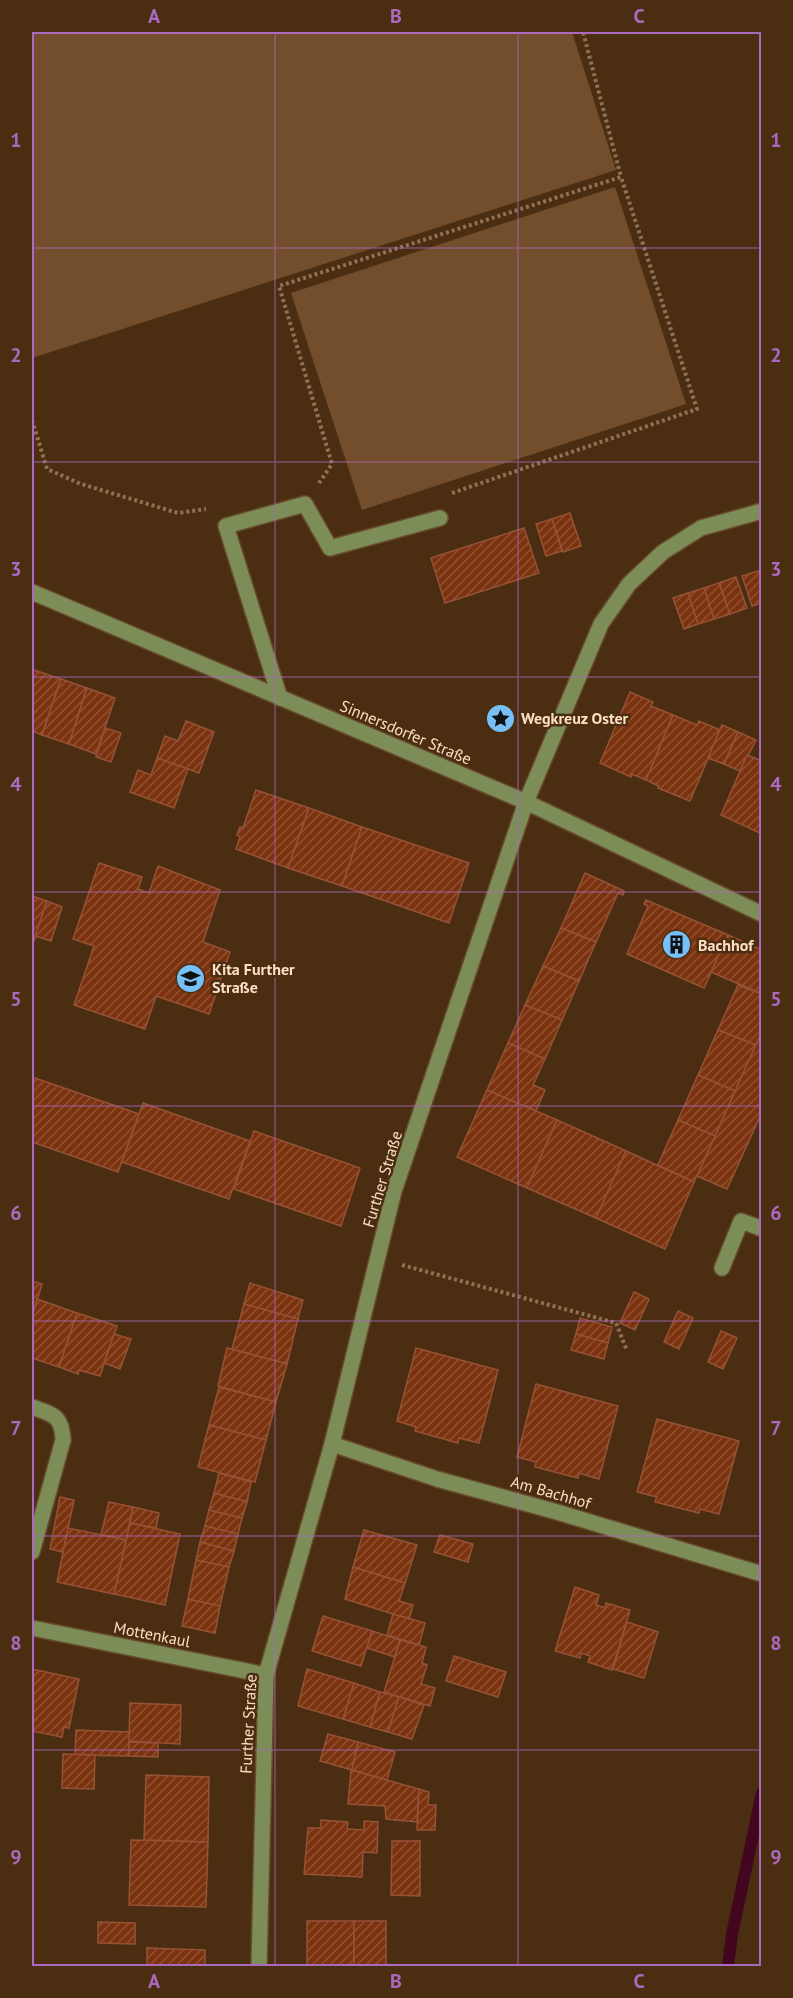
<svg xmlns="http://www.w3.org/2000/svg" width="793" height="1998" viewBox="0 0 793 1998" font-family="'PT Sans',sans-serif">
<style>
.grass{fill:#734e2c}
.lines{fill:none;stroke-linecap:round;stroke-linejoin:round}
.stream{stroke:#42071f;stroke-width:12}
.building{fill:url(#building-hatch);stroke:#965237;stroke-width:1.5}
.minor-casing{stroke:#684a2d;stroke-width:18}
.path{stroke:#907155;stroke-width:4;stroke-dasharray:3 3;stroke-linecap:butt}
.minor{stroke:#7d8d58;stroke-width:15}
.grid{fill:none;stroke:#a96ac0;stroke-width:1.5;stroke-opacity:0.55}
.labels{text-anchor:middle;stroke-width:5;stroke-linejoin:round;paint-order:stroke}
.poi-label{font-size:16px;font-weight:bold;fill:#fedec3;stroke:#4b2e11;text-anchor:start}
.street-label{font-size:16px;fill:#fedec3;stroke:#4b2e11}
.neatline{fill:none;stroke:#a96ac0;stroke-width:2}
.grid-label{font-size:20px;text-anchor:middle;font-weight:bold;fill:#a96ac0}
</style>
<defs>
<pattern id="building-hatch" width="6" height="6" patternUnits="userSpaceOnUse" patternTransform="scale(1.5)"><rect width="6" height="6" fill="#7b320f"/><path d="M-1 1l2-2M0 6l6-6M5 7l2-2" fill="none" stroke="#8f4f30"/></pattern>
</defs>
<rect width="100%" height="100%" fill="#4b2e11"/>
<g class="grass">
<path d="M32,32H572L616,170L32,358Z"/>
<path d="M615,187L686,404L362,510L291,293Z"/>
</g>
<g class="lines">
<path class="stream" d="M728,1966L732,1934L762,1793"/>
</g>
<g class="building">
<path d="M570,513L581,546L563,552L552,519Z"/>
<path d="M552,519L562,551L546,556L536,524Z"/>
<path d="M524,528L539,573L445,603L431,558Z"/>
<path d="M758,571L762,582V603L752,606L742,576Z"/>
<path d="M736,577L747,608L730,614L719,583Z"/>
<path d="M719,583L730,614L714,619L704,588Z"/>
<path d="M704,588L714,619L698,624L688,593Z"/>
<path d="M688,593L698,624L684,629L673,598Z"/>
<path d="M34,670L61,679L42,735L32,731V677Z"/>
<path d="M61,679L87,688L69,744L42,735Z"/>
<path d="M87,688L115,698L96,754L69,744Z"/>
<path d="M630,692L653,702L651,706L673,715L646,780L632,774L631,777L600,763Z"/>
<path d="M673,715L697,725L699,721L720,730L690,801L658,788L659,786L646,780Z"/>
<path d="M186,721L214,732L199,773L157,758L165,736L178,741Z"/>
<path d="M722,725L738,732L724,764L708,758Z"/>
<path d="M105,728L121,733L111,762L96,757Z"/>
<path d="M738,732L756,740L740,771L724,764Z"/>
<path d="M747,755L762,761V834L721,815Z"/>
<path d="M157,758L188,769L174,808L130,792L138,770L151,775Z"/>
<path d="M256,790L309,808L288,868L236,849L240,837L237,835L240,827L243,828Z"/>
<path d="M309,808L362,827L342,886L288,868Z"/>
<path d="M362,827L469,863L449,923L342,886Z"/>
<path d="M99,863L142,877L138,889L149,893L158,866L220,890L203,942L230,952L209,1014L156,996L145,1029L74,1005L94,946L73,939Z"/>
<path d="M585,873L624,891L623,895L618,893L596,942L561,928Z"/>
<path d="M32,896L47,901L32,947Z"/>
<path d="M646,900L728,935L704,988L627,954L648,906L644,904Z"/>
<path d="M47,901L62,907L51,941L35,936Z"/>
<path d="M561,928L596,942L579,981L543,966Z"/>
<path d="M728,935L762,950V994L711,972Z"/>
<path d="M543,966L579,981L562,1020L525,1005Z"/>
<path d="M738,985L762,994V1031L756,1045L718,1030Z"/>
<path d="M525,1005L562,1020L545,1059L508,1043Z"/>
<path d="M718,1030L756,1045L735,1091L698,1075Z"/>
<path d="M762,1031V1112L727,1189L697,1176Z"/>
<path d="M508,1043L545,1059L533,1085L545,1090L536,1111L487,1090Z"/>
<path d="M698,1075L735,1091L715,1136L678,1120Z"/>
<path d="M32,1077L139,1114L118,1172L32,1142Z"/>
<path d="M487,1090L557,1120L527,1188L457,1157Z"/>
<path d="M143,1103L250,1141L229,1199L122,1162Z"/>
<path d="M557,1120L626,1151L596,1218L527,1188Z"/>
<path d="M678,1120L715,1136L694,1182L658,1165Z"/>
<path d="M254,1131L360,1168L341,1226L234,1189Z"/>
<path d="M626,1151L694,1182L665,1249L596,1218Z"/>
<path d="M32,1281L42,1284L32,1317Z"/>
<path d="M250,1283L303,1300L298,1319L244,1304Z"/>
<path d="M634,1292L649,1299L635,1330L620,1323Z"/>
<path d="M37,1299L77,1313L59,1367L32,1358V1317Z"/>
<path d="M244,1304L298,1319L287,1364L232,1349Z"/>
<path d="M678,1311L693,1318L679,1349L664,1342Z"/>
<path d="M77,1313L117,1326L100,1376L79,1370L78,1374L59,1367Z"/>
<path d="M580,1318L612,1327L608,1343L576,1334Z"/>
<path d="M721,1331L737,1338L723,1369L708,1362Z"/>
<path d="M114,1334L131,1339L120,1369L104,1363Z"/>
<path d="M576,1334L608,1343L604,1359L571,1350Z"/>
<path d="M227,1348L287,1364L276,1402L218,1386Z"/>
<path d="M416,1348L498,1370L479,1443L459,1438L458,1443L415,1431L416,1427L397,1421Z"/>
<path d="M536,1384L618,1406L599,1479L579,1473L578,1478L535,1467L536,1462L517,1457Z"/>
<path d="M219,1387L276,1402L266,1440L209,1425Z"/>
<path d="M657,1419L739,1441L719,1514L700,1509L699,1513L655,1502L657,1497L637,1492Z"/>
<path d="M209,1425L266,1440L255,1482L198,1467Z"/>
<path d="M219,1473L251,1482L247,1502L214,1493Z"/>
<path d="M214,1493L247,1502L242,1518L209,1510Z"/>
<path d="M60,1497L74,1500L63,1552L50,1549Z"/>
<path d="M109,1502L133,1507L126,1540L101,1535Z"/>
<path d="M133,1507L159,1513L156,1528L130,1523Z"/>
<path d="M209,1510L242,1518L238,1534L205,1526Z"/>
<path d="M130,1523L180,1534L165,1605L114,1594Z"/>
<path d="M205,1526L238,1534L234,1551L200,1542Z"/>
<path d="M68,1528L126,1540L114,1594L57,1582Z"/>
<path d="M364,1530L417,1545L405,1583L353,1567Z"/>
<path d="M440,1535L473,1544L468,1562L434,1552Z"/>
<path d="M200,1542L234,1551L229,1567L196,1560Z"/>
<path d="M196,1560L229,1567L220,1606L188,1599Z"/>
<path d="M353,1567L405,1583L399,1601L413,1605L409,1619L345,1599Z"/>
<path d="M575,1587L599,1595L596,1605L605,1608L606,1603L630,1610L612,1670L588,1662L590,1656L581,1653L580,1658L555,1651Z"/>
<path d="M188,1599L220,1606L215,1633L182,1626Z"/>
<path d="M393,1614L425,1623L419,1645L387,1635Z"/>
<path d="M323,1616L372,1631L361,1666L312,1651Z"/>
<path d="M627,1622L658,1632L644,1678L613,1669Z"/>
<path d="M372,1631L400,1640L395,1657L367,1648Z"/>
<path d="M400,1640L426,1647L422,1663L427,1665L421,1684L435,1688L430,1706L384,1692Z"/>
<path d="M454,1656L506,1672L498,1697L446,1681Z"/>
<path d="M32,1669L79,1679L69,1728L64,1727L62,1737L32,1731Z"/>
<path d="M307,1669L354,1683L343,1719L298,1706Z"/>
<path d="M354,1683L380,1692L370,1727L343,1719Z"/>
<path d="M380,1692L399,1697L388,1732L370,1727Z"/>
<path d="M399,1697L424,1705L412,1739L388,1732Z"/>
<path d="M130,1703L181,1705L180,1744L129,1741Z"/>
<path d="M76,1730L129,1732V1756L75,1755Z"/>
<path d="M328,1734L358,1742L352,1770L320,1761Z"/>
<path d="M129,1742L158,1743V1757L129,1756Z"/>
<path d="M358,1742L395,1752L387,1780L352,1770Z"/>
<path d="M63,1754L95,1755L94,1789L62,1788Z"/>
<path d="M351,1770L419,1789L417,1822L386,1819L385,1806L348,1804Z"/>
<path d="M146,1775L209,1777L208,1842L144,1840Z"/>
<path d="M419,1789L429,1792L428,1805H436L435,1830H417Z"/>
<path d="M321,1820L348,1822L347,1829L364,1830V1821L378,1822L377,1853L363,1852L362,1877L304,1874L308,1828H321Z"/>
<path d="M131,1840L208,1842L206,1907L129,1905Z"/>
<path d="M392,1841H420V1896L391,1895Z"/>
<rect x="307" y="1921" width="47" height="44"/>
<path d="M354,1921H386V1966H336V1965H354Z"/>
<path d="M98,1922L135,1923V1944L98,1943Z"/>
<path d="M147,1948L205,1950V1966H147Z"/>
</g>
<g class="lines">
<defs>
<g id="minor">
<path d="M32,592L526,802L762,914"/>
<path d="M280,698L226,526L305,504L330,548L440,518"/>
<path d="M722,1268L741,1221L760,1228L762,1226"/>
<path d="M32,1407C53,1415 62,1415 63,1440L32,1552"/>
<path d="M332,1444L437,1479L557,1512L762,1574"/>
<path d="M32,1628L266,1675"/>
<path d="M259,1966L266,1675L332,1444L394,1191L526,802L601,624L629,584L663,552L701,528L762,511"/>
</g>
</defs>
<use href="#minor" class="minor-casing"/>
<g class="path">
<path d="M32,420L47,469L81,484L178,513L206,509"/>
<path d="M319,483L332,464L279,286L621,177L583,32"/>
<path d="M452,493L697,409L621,177"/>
<path d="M402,1265L616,1323L627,1351"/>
</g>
<use href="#minor" class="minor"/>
</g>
<path class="grid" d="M275,32V1966M518,32V1966M32,248H762M32,462H762M32,677H762M32,892H762M32,1106H762M32,1321H762M32,1536H762M32,1750H762"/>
<defs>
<symbol id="sight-disc" viewBox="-11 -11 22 22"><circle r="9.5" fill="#76c0f7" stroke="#4b2e11"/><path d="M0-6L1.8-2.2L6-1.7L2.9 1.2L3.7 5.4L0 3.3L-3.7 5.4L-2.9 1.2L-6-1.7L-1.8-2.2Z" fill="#111"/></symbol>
<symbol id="building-disc" viewBox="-11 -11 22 22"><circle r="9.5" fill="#76c0f7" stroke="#4b2e11"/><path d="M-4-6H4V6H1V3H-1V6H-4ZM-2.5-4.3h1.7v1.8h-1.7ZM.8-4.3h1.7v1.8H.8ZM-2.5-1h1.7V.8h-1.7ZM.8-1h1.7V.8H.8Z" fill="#111"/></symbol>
<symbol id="school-disc" viewBox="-11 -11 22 22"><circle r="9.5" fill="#76c0f7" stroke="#4b2e11"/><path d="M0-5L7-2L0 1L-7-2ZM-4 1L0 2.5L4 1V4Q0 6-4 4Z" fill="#111"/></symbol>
</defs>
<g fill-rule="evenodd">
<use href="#sight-disc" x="484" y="702" width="33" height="33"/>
<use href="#building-disc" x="660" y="928" width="33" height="33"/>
<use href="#school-disc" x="174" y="962" width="33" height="33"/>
</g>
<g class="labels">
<g class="poi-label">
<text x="521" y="724">Wegkreuz Oster</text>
<text x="698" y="951">Bachhof</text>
<text x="212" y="975">Kita Further<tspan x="212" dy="18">Straße</tspan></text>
</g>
<g class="street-label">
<text transform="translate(406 732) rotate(23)" y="6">Sinnersdorfer Straße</text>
<text transform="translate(382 1179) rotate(-73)" y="6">Further Straße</text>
<text transform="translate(551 1492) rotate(16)" y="6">Am Bachhof</text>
<text transform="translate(152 1634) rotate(11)" y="6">Mottenkaul</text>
<text transform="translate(248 1724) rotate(-87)" y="6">Further Straße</text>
</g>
</g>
<rect width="793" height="1998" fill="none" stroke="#4b2e11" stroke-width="66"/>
<rect x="33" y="33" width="727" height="1932" class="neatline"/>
<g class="grid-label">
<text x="154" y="23">A</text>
<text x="396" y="23">B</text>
<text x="639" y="23">C</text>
<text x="16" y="147">1</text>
<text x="776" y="147">1</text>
<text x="16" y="362">2</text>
<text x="776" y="362">2</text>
<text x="16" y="576">3</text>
<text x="776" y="576">3</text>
<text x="16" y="791">4</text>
<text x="776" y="791">4</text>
<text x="16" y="1006">5</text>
<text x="776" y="1006">5</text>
<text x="16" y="1220">6</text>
<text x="776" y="1220">6</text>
<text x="16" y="1435">7</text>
<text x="776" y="1435">7</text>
<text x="16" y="1650">8</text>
<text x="776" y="1650">8</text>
<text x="16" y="1864">9</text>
<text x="776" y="1864">9</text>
<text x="154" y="1988">A</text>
<text x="396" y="1988">B</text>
<text x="639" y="1988">C</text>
</g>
</svg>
